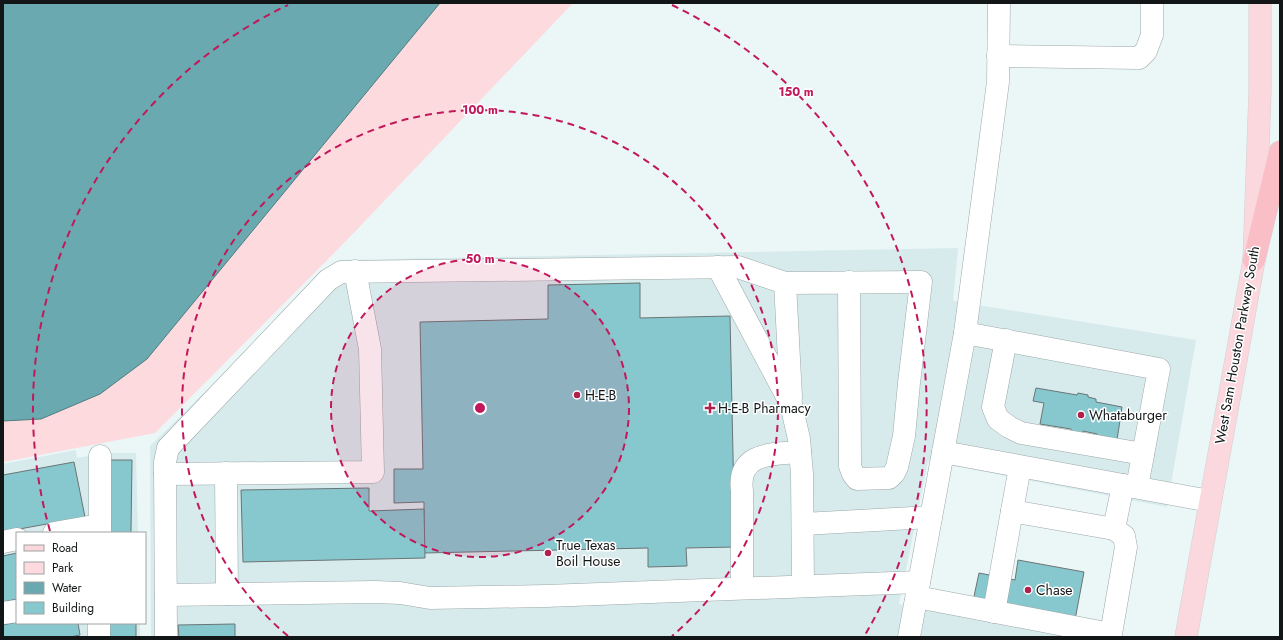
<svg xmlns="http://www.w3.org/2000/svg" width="1283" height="640" viewBox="0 0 1283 640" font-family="Jost,sans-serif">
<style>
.built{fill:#d7ebed}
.green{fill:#fcdade}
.water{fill:#69a9af;stroke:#4f7d81}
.building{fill:#87c8ce;stroke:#6b7475}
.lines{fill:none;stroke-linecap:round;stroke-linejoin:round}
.minor-casing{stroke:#9da7a8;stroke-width:23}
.major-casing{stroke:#d0d0d0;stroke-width:23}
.highway-casing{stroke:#d0d0d0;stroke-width:23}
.minor{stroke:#fff;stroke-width:22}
.major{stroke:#fbd8dd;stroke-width:22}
.highway{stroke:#f9bec6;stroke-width:22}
.ring{fill:none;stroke:#c2185b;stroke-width:2;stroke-dasharray:7 5}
.poi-dot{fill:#b11f4c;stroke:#fff;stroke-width:1.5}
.labels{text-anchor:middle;stroke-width:3;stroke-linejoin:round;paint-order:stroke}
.street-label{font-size:14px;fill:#121616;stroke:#fff}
.poi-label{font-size:14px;fill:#121616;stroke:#fff;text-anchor:start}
.centre{fill:#c2185b;stroke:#fff;stroke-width:2}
.ring-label{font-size:12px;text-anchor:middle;font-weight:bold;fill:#c2185b;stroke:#fff;stroke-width:3;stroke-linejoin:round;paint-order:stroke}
</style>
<rect width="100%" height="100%" fill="#ebf6f7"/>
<g class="built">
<path d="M958,248L953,301L1196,340L1167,507L928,461L899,604L1074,637H151L150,446L339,260Z"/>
<path d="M76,450L77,458L106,453H136L138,533H17V623H140V637H3V464Z"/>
</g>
<path class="green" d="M3,3H573L345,242L155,433L3,462Z"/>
<path class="water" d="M3,3H440L147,359L100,394L41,419L3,421Z"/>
<g class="building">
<path d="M640,283V318L730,316L735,547L686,548L687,566L648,567V548L424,553V502L394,503V469H423L420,322L548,319V285Z"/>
<path d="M1036,388L1077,395L1078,393L1088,395V397L1096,399V402L1122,407L1117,440L1097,436V434L1083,431L1082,438L1071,436V429L1040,424L1044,403L1033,401Z"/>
<path d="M109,460H132L131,533H109Z"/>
<path d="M74,462L85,517L3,532V475Z"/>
<path d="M369,488V511L424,509L425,558L243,562L241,490Z"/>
<path d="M17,553V599L3,602V556Z"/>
<path d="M1018,560L1084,572L1075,620L973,601L979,573L1015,580Z"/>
<path d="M17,622L78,623L80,635L70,637H3V625Z"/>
<rect x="104" y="623" width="32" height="14"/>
<path d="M235,624V637H179L178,625Z"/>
</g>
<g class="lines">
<defs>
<g id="minor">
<path d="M998,56L1139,58L1146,51L1152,35V3"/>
<path d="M718,267L791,404L799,439L802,474L803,586"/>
<path d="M785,283L791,397"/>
<path d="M965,333L1159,369L1137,487"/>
<path d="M1006,340L993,407L998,419L1009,427L1021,433L1143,454"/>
<path d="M943,452L1210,501"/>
<path d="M226,473L227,594"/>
<path d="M165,474L373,472L370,349L355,271"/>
<path d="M803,524L931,517"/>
<path d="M1114,529L1123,485"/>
<path d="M54,533L100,525"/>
<path d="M100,533V456"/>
<path d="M3,542L17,539"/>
<path d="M742,588V491C737,452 773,454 800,452"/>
<path d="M166,595L375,592L400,593L430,598L546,596L919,582"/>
<path d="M917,597L1111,634L1126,547L1124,536L1114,529L1012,511L1020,467"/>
<path d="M994,612L1012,511"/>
<path d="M3,613L17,611"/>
<path d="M99,637V623"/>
<path d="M166,637L165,462L168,448L328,280L341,272L738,267L785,283L921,282L909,383L904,436L897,467L894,473L889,478L857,479L853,474L850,466L849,282"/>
<path d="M909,637L965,333L998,82L999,3"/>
</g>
<path id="major" d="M1186,637L1254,260L1260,91V3"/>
<path id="highway" d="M1254,260L1280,152"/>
</defs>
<use href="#minor" class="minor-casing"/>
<use href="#major" class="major-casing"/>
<use href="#highway" class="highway-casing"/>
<use href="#minor" class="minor"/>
<use href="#major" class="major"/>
<use href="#highway" class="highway"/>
</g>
<circle cx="480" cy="408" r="149" fill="#c2185b" fill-opacity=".12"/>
<g class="ring">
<circle cx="480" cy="408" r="149"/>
<path d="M288 636A298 298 0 1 1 672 636"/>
<path d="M50 531A447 447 0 0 1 288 5M672 5A447 447 0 0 1 865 635"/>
</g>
<g class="poi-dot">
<circle cx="577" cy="395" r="4"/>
<path d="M708 402h4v4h4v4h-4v4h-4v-4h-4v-4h4z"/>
<circle cx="1081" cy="415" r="4"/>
<circle cx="548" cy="553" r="4"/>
<circle cx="1028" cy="590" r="4"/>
</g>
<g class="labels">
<g class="street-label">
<text transform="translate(1237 345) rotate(-80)" y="5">West Sam Houston Parkway South</text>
</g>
<g class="poi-label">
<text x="585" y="400">H-E-B</text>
<text x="718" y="413">H-E-B Pharmacy</text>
<text x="1089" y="420">Whataburger</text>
<text x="556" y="550">True Texas<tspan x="556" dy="16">Boil House</tspan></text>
<text x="1036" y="595">Chase</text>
</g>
</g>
<circle cx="480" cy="408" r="6" class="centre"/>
<g class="ring-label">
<text x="796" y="96">150 m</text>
<text x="480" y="114">100 m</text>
<text x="480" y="263">50 m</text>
</g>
<rect width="1283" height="640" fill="none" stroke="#121616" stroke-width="8"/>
<rect x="16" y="532" width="130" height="92" fill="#ffffff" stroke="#a0a2a2"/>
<rect x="24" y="545" width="20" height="6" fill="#fbd8dd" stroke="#a0a2a2"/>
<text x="52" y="552" font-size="12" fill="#121616">Road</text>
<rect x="24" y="562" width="20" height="12" fill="#fcdade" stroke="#a0a2a2"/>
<text x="52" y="572" font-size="12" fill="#121616">Park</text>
<rect x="24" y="582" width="20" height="12" fill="#69a9af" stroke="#a0a2a2"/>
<text x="52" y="592" font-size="12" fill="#121616">Water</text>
<rect x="24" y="602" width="20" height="12" fill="#87c8ce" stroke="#a0a2a2"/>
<text x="52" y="612" font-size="12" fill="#121616">Building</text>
</svg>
